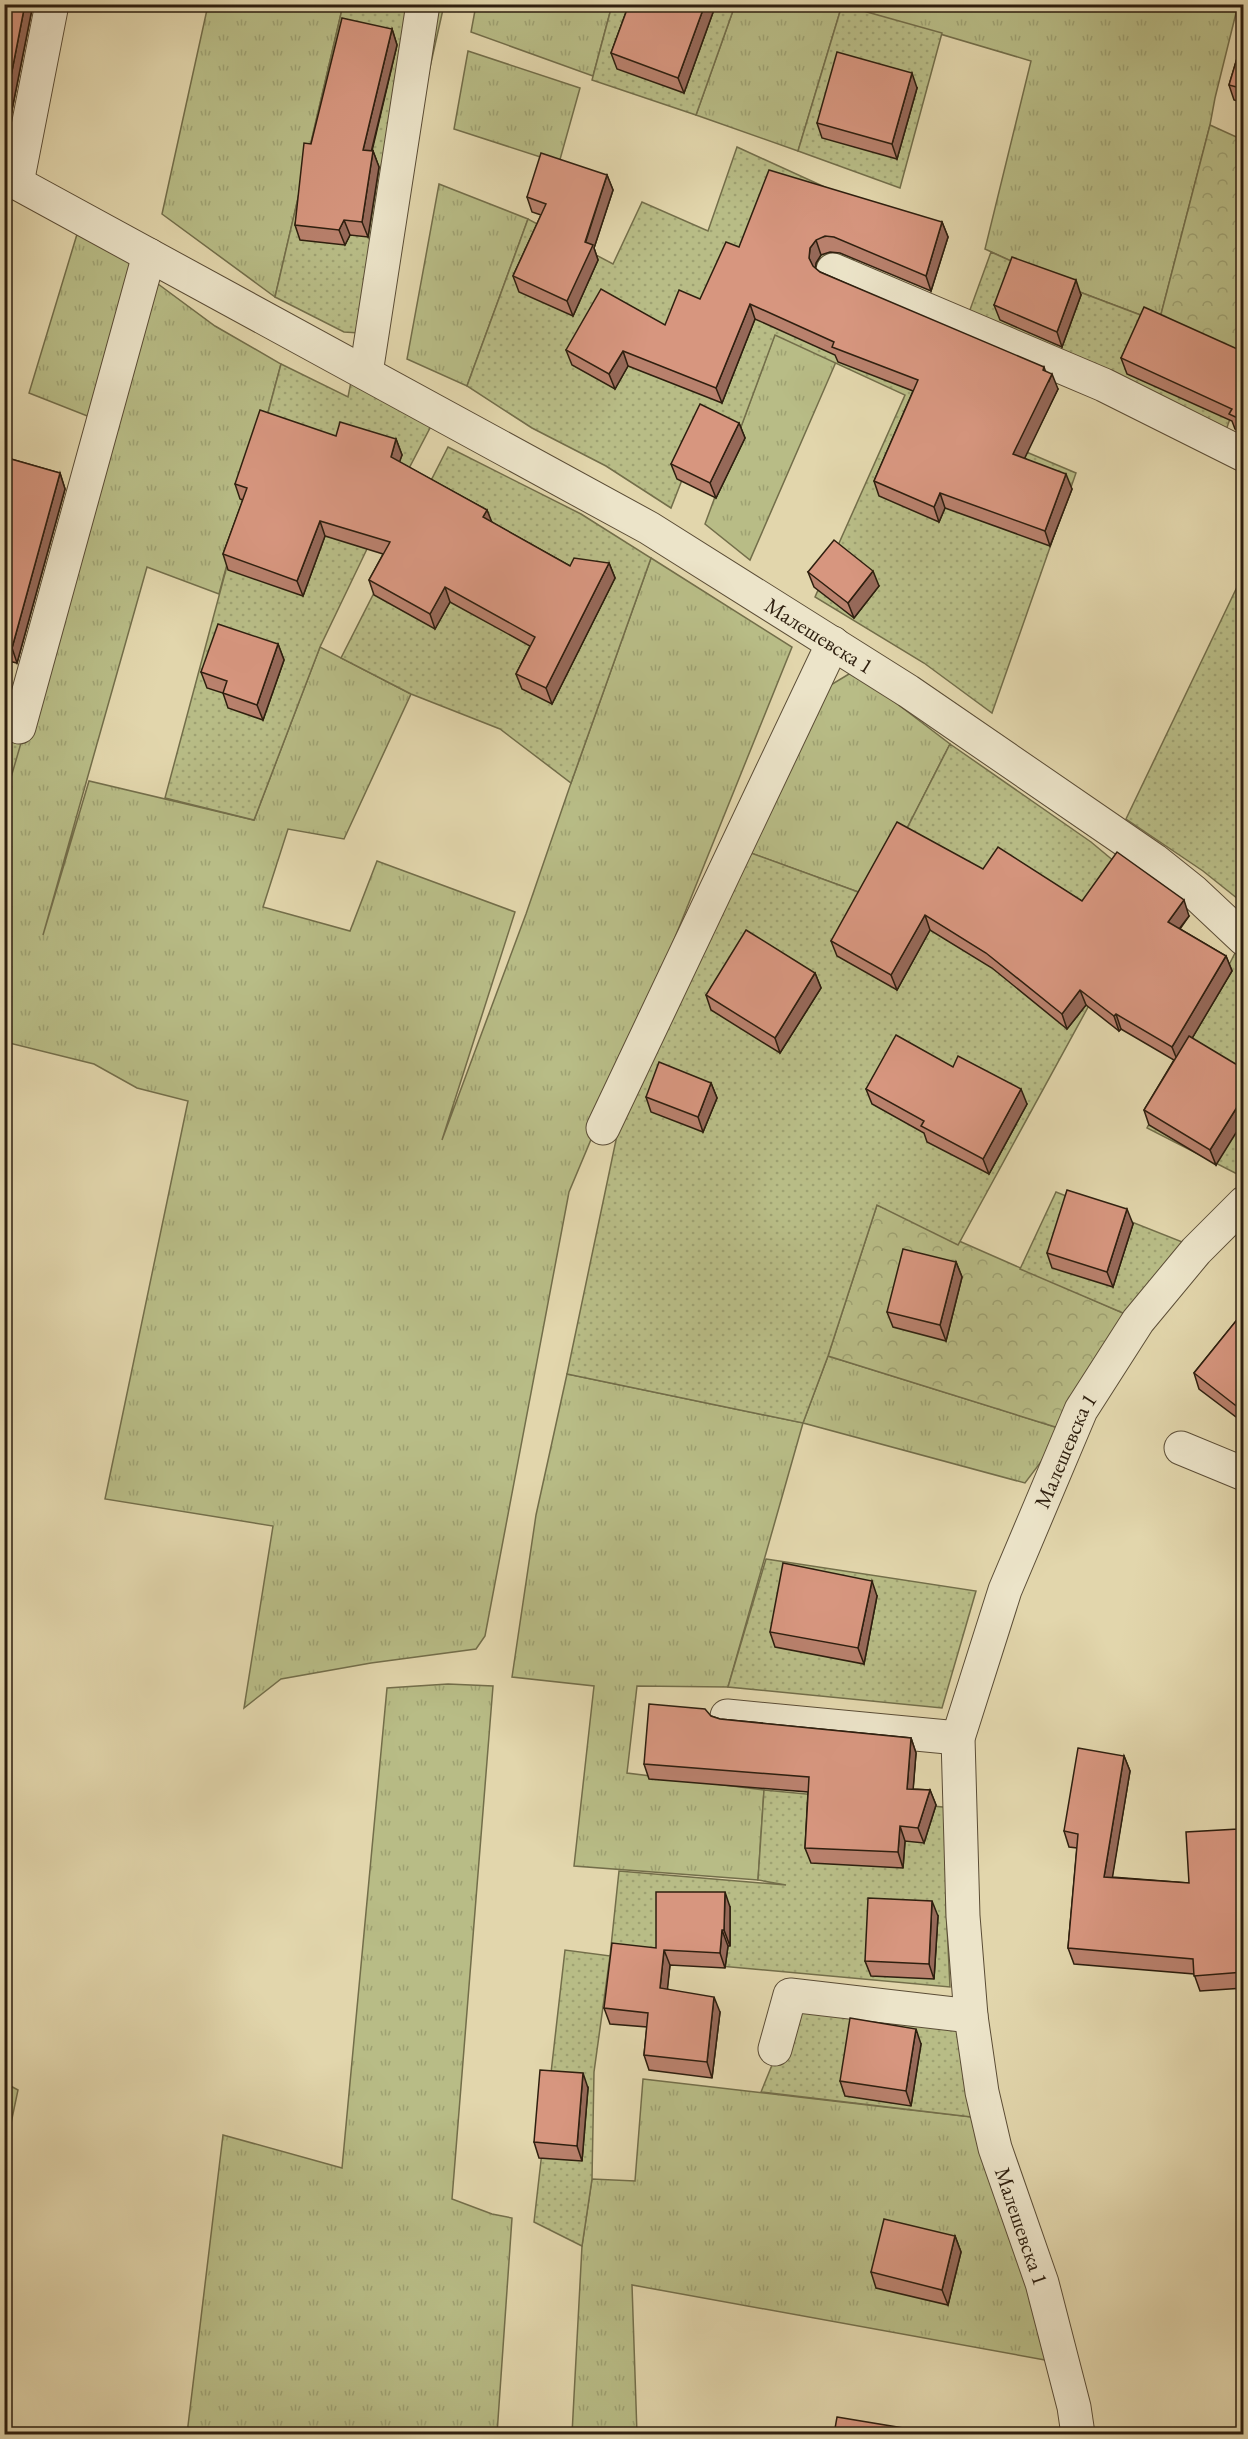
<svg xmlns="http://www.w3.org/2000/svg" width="1248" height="2439" viewBox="0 0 1248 2439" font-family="'EB Garamond',serif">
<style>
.grass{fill:url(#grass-tufts);stroke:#736e4a;stroke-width:1.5}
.forest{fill:url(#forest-crowns);stroke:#736e4a;stroke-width:1.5}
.garden{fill:url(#garden-dots);stroke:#736e4a;stroke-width:1.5}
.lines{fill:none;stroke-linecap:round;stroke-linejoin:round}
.minor-casing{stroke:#5b4d36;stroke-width:35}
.minor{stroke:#ece4c9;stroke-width:33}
.wall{fill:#b9816d;stroke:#2e1f0f;stroke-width:1.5}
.shaded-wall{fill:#966959;stroke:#2e1f0f;stroke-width:1.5}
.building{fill:#d7967f;stroke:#2e1f0f;stroke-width:1.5}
.labels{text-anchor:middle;stroke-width:5;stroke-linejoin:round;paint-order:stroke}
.street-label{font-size:22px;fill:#2e1f0f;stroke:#ece4c9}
</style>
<defs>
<pattern id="grass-tufts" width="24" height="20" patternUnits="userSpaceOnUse" patternTransform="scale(1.5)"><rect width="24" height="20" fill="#b8bc86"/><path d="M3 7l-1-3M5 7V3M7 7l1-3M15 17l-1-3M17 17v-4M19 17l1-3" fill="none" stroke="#9ea172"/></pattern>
<pattern id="forest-crowns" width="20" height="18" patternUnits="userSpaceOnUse" patternTransform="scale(1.5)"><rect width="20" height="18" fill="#b8bc86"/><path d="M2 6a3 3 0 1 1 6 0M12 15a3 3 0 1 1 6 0" fill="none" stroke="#9ea172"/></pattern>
<pattern id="garden-dots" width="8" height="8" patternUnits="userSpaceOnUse" patternTransform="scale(1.5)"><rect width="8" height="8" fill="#b8bc86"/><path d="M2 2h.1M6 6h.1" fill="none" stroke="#9ea172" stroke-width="1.8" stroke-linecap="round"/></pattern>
</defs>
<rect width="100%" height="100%" fill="#e2d6ac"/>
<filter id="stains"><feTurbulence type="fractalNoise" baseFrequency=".00333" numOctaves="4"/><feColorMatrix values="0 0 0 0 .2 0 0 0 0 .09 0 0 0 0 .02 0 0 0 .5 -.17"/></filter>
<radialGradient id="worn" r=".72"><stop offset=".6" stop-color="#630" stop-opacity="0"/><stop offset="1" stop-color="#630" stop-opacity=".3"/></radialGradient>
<g class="grass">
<path d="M208,5H343L275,297L162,214Z"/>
<path d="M476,5H612L593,76L471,32Z"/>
<path d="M735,5H1238L1215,98L1210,125L1159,322L1077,291L985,249L1031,61L842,5L798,151L696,115Z"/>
<path d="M468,51L580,88L559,163L454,129Z"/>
<path d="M439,184L528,219L467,386L407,359Z"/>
<path d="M78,231L137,267L100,421L29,393Z"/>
<path d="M154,281L215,326L281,364L219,594L147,567L43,935L89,781L254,820L320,647L411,694L344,839L288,829L263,907L350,931L377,861L515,912L442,1140L526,914L571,783L651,558L792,647L655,987L569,1192L485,1636L476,1649L371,1663L281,1679L244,1708L273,1526L105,1499L188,1101L137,1088L94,1064L5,1042L4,798Z"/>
<path d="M775,334L836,362L750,560L705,524Z"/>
<path d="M854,671L950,744L872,897L737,848L824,689Z"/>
<path d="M828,1356L1065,1430L1025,1483L803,1423L728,1687L637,1686L627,1773L764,1790L758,1880L574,1866L594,1686L512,1677L536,1515L567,1374L803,1423Z"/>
<path d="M448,1684L493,1686L452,2199L492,2214L512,2218L497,2434H187L223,2135L342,2168L387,1688Z"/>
<path d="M643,2079L980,2118L1056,2362L632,2285L637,2434H572L582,2246L592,2179L635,2181Z"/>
<path d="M5,2083L18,2090L5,2152Z"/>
</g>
<g class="forest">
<path d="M1210,125L1243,140V357L1159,322Z"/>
<path d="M877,1205L1137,1319L1065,1430L828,1356Z"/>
</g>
<g class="garden">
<path d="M343,5H444L412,147L375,334L344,332L275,297Z"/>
<path d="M612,5H735L696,115L592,80Z"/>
<path d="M842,5L942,33L900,188L798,151Z"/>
<path d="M737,147L875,210L842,285L1005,443L1076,473L992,713L924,663L815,597L905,395L775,335L741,427L709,411L671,508L606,466L532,428L467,386L528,219L613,264L642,202L708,231Z"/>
<path d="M991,252L1077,291L1159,322L1243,382L1225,433L967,318Z"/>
<path d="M281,364L348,397L351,382L431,426L367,549L320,647L254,820L165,798Z"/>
<path d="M448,447L581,514L651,558L571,783L500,729L411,694L341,658Z"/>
<path d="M1237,587L1244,591L1243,903L1203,871L1126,819Z"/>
<path d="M5,710L28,719L5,798Z"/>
<path d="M950,744L1091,842L1151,892L958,1245L877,1205L828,1356L803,1423L567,1374L625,1097L737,848L872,897Z"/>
<path d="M1237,949L1244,957L1243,1177L1147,1128Z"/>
<path d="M1056,1192L1195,1247L1137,1319L1020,1269Z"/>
<path d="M766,1559L976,1591L942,1708L728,1687Z"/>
<path d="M764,1790L953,1808L946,1905L950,1987L610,1956L594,2072L592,2179L582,2246L534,2222L565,1950L610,1956L619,1871L786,1885L758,1880Z"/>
<path d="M799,1999L960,2014L980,2118L761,2092Z"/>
</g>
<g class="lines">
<defs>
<g id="minor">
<path id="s1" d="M4,176L649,528L908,691L1154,860L1194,892L1244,939"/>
<path d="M17,183L52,4"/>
<path d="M833,270L1104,385L1244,455"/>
<path d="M366,373L423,4"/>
<path d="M19,727L149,255"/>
<path d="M603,1128L833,643"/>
<path d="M1181,1448L1244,1474"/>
<path d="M727,1716L958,1738"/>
<path d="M775,2049L790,1995L971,2016"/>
<path id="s2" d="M1078,2434L1074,2407L1042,2283L995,2148L982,2092L971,2016L963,1916L958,1738L1005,1590L1081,1410L1138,1321L1196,1251L1244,1203"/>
</g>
</defs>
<use href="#minor" class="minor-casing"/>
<use href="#minor" class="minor"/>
</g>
<g class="wall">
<path d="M4,4H33L10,120L4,119Z"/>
<path d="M629,4H716L684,93L617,69L611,53Z"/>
<path d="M392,29L397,45L372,151H373L379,167L368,237L350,235L345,245L300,240L295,225L311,144Z"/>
<path d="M1244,35V103L1234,100L1229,85Z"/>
<path d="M917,88L897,159L822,138L817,123Z"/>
<path d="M607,175L613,190L594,248L598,260L573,316L519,292L513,276L541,215L532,212L527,197Z"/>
<path d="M942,222L948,237L931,291L840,253L830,252L821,255L816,263L815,268L820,272L1045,371L1058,389L1024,458L1072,489L1050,546L945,508L939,522L879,496L874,481L913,391L838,362L835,355L755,319L722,403L628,366L615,389L572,365L566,350L665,325L700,299L739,247Z"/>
<path d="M1081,295L1062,347L1000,320L994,305Z"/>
<path d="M1244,352V434L1235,429L1232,421L1127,374L1121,358Z"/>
<path d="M739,423L745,438L716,498L677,479L671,464Z"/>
<path d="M336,436L396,439L402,455L399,462L487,510L491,522L570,566L609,563L615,578L552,704L522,689L516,674L530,646L450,602L435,629L374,595L369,580L383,554L325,536L303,596L228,570L223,554L243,500L240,499L235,484Z"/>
<path d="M4,457L60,473L65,489L17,663L4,660Z"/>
<path d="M808,572L879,586L854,618L814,587Z"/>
<path d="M278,644L284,660L263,720L228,708L223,693L207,688L201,672Z"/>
<path d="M983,869L1082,901L1189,916L1180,929L1226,956L1232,971L1192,1038L1216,1165L1149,1125L1144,1110L1174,1060L1121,1029L1119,1031L1086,1005L1067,1029L992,968L930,930L897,990L837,956L831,941Z"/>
<path d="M815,973L821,988L780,1053L711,1010L706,995Z"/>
<path d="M953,1067L1027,1104L989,1174L927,1142L924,1133L872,1104L866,1089Z"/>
<path d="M711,1083L717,1098L703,1132L651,1112L646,1097Z"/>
<path d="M1133,1224L1113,1287L1052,1268L1047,1253Z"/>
<path d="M956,1262L962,1277L946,1341L893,1327L887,1312Z"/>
<path d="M1244,1311V1423L1199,1389L1194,1373Z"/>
<path d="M877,1596L864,1664L775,1647L770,1632Z"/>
<path d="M711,1716L720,1719L911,1738L916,1753L913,1789L930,1790L936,1805L924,1843L905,1841L903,1868L811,1863L805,1848L808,1792L649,1779L644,1764Z"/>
<path d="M1124,1756L1130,1771L1112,1877L1189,1883L1238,1829L1244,1768V1988L1200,1991L1194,1974L1074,1964L1068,1948L1077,1848L1069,1847L1064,1831Z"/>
<path d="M730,1907V1946H728L725,1968L670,1965L667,1989L720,2012L712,2078L649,2070L644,2055L647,2027L610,2024L604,2008L656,1948Z"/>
<path d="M938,1916L934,1979L871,1976L865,1961Z"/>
<path d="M921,2044L911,2106L845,2096L840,2081Z"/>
<path d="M588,2088L582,2161L539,2158L534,2142Z"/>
<path d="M955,2236L961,2252L948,2305L876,2288L871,2272Z"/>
</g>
<g class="shaded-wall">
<path d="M25,4H33L10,120L5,107Z"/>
<path d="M705,4H716L684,93L678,78Z"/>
<path d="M392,29L397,45L368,165L363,150Z"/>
<path d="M912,73L917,88L897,159L892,144Z"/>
<path d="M373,151L379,167L368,237L362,222Z"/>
<path d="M607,175L613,190L594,248L598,260L573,316L567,301Z"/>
<path d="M344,220L350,235L345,245L339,230Z"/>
<path d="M942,222L948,237L931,291L926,276Z"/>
<path d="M816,240L821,255L816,263L815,273L809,258L810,248Z"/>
<path d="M1076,280L1081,295L1062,347L1057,332Z"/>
<path d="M750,304L755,319L722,403L716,388Z"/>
<path d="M623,351L628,366L615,389L609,374Z"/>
<path d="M1044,367L1049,381L1052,374L1058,389L1019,470L1013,454Z"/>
<path d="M739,423L745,438L716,498L710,483Z"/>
<path d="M396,439L402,455L396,472L391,457Z"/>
<path d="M60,473L65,489L17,663L12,648Z"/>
<path d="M1066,474L1072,489L1050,546L1045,531Z"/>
<path d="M940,493L945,508L939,522L934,507Z"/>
<path d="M487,510L493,525L483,517Z"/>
<path d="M320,521L325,536L303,596L297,581Z"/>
<path d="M609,563L615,578L552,704L546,688Z"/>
<path d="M873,571L879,586L854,618L848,603Z"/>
<path d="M445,587L450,602L435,629L430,614Z"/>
<path d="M278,644L284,660L263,720L257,705Z"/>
<path d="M1184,900L1189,916L1173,937L1168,922Z"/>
<path d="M925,915L930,930L897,990L891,975Z"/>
<path d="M1226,956L1232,971L1178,1062L1172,1047Z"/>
<path d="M815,973L821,988L780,1053L775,1038Z"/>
<path d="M1080,990L1086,1005L1067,1029L1062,1014Z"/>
<path d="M1116,1014L1121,1029L1119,1031L1114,1016Z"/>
<path d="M711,1083L717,1098L703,1132L698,1117Z"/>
<path d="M1021,1089L1027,1104L989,1174L983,1159Z"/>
<path d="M1244,1096V1120L1216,1165L1210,1150Z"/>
<path d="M1127,1209L1133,1224L1113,1287L1107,1272Z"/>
<path d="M956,1262L962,1277L946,1341L940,1325Z"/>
<path d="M872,1581L877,1596L864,1664L858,1648Z"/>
<path d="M911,1738L916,1753L912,1804L907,1789Z"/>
<path d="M1124,1756L1130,1771L1110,1892L1104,1877Z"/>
<path d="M930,1790L936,1805L924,1843L918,1828Z"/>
<path d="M900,1826L905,1841L903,1868L898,1852Z"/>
<path d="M725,1892L730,1907V1946L724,1930Z"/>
<path d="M932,1901L938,1916L934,1979L929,1964Z"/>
<path d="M722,1930L728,1946L725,1968L720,1953Z"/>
<path d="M664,1950L670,1965L666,2003L660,1988Z"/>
<path d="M714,1997L720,2012L712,2078L707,2062Z"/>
<path d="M916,2029L921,2044L911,2106L906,2091Z"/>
<path d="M583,2073L588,2088L582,2161L577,2146Z"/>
<path d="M955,2236L961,2252L948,2305L942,2290Z"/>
</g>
<g class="building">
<path d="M4,4H25L5,107L4,106Z"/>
<path d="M629,4H705L678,78L611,53Z"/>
<path d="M342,18L392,29L363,150L373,151L362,222L344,220L339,230L295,225L304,143L311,144Z"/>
<path d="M1244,35V89L1229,85Z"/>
<path d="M837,52L912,73L892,144L817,123Z"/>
<path d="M541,153L607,175L585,242L593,245L567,301L513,276L546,204L527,197Z"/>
<path d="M769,170L942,222L926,276L834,237L825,236L816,240L810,248L809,258L813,266L820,272L1044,367L1043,370L1052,374L1013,454L1066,474L1045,531L940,493L934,507L874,481L918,380L832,347L834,342L750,304L716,388L623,351L609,374L566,350L601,289L665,325L679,290L700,299L726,242L739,247Z"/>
<path d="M1012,257L1076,280L1057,332L994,305Z"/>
<path d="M1144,307L1244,352V421L1229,414L1232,409L1121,358Z"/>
<path d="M700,404L739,423L710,483L671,464Z"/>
<path d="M260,410L336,436L340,422L396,439L391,457L487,510L483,517L570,566L574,558L609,563L546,688L516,674L535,637L445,587L430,614L369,580L390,542L320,521L297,581L223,554L247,488L235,484Z"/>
<path d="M4,457L60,473L12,648L4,646Z"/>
<path d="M834,540L873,571L848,603L808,572Z"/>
<path d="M218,624L278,644L257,705L223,693L227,681L201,672Z"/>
<path d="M897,822L983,869L998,847L1082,901L1117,852L1184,900L1168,922L1226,956L1172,1047L1116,1014L1114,1016L1080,990L1062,1014L986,953L925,915L891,975L831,941Z"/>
<path d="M746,930L815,973L775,1038L706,995Z"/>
<path d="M896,1035L953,1067L958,1056L1021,1089L983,1159L921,1126L924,1121L866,1089Z"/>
<path d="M1189,1036L1244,1069V1096L1210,1150L1144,1110Z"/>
<path d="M659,1062L711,1083L698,1117L646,1097Z"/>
<path d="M1067,1190L1127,1209L1107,1272L1047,1253Z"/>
<path d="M903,1249L956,1262L940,1325L887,1312Z"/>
<path d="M1244,1311V1412L1194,1373Z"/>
<path d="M783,1563L872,1581L858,1648L770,1632Z"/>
<path d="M649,1704L705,1709L711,1716L720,1719L911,1738L907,1789L930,1790L918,1828L900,1826L898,1852L805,1848L809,1777L644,1764Z"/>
<path d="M1078,1748L1124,1756L1104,1877L1189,1883L1186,1832L1238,1829L1237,1769L1244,1768V1972L1194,1976L1193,1959L1068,1948L1078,1834L1064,1831Z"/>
<path d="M656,1892H725L724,1930H722L720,1953L664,1950L660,1988L714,1997L707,2062L644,2055L648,2013L604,2008L612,1943L656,1948Z"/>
<path d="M868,1898L932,1901L929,1964L865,1961Z"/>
<path d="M850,2018L916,2029L906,2091L840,2081Z"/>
<path d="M540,2070L583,2073L577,2146L534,2142Z"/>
<path d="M884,2219L955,2236L942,2290L871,2272Z"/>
<path d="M837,2417L915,2430V2434H834Z"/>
</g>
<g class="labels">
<g class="street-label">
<text dy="8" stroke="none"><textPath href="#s1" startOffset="936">Малешевска 1</textPath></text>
<text dy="8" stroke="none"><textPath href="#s2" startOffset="1018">Малешевска 1</textPath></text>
<text transform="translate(1022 2226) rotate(71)" y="8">Малешевска 1</text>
</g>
</g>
<rect width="1248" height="2439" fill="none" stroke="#e2d6ac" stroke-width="24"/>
<rect x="6" y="6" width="1236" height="2427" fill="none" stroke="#2e1f0f" stroke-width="3"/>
<rect x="12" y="12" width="1224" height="2415" fill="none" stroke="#2e1f0f" stroke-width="1.5"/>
<rect width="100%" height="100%" filter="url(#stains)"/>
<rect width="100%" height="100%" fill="url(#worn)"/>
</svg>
